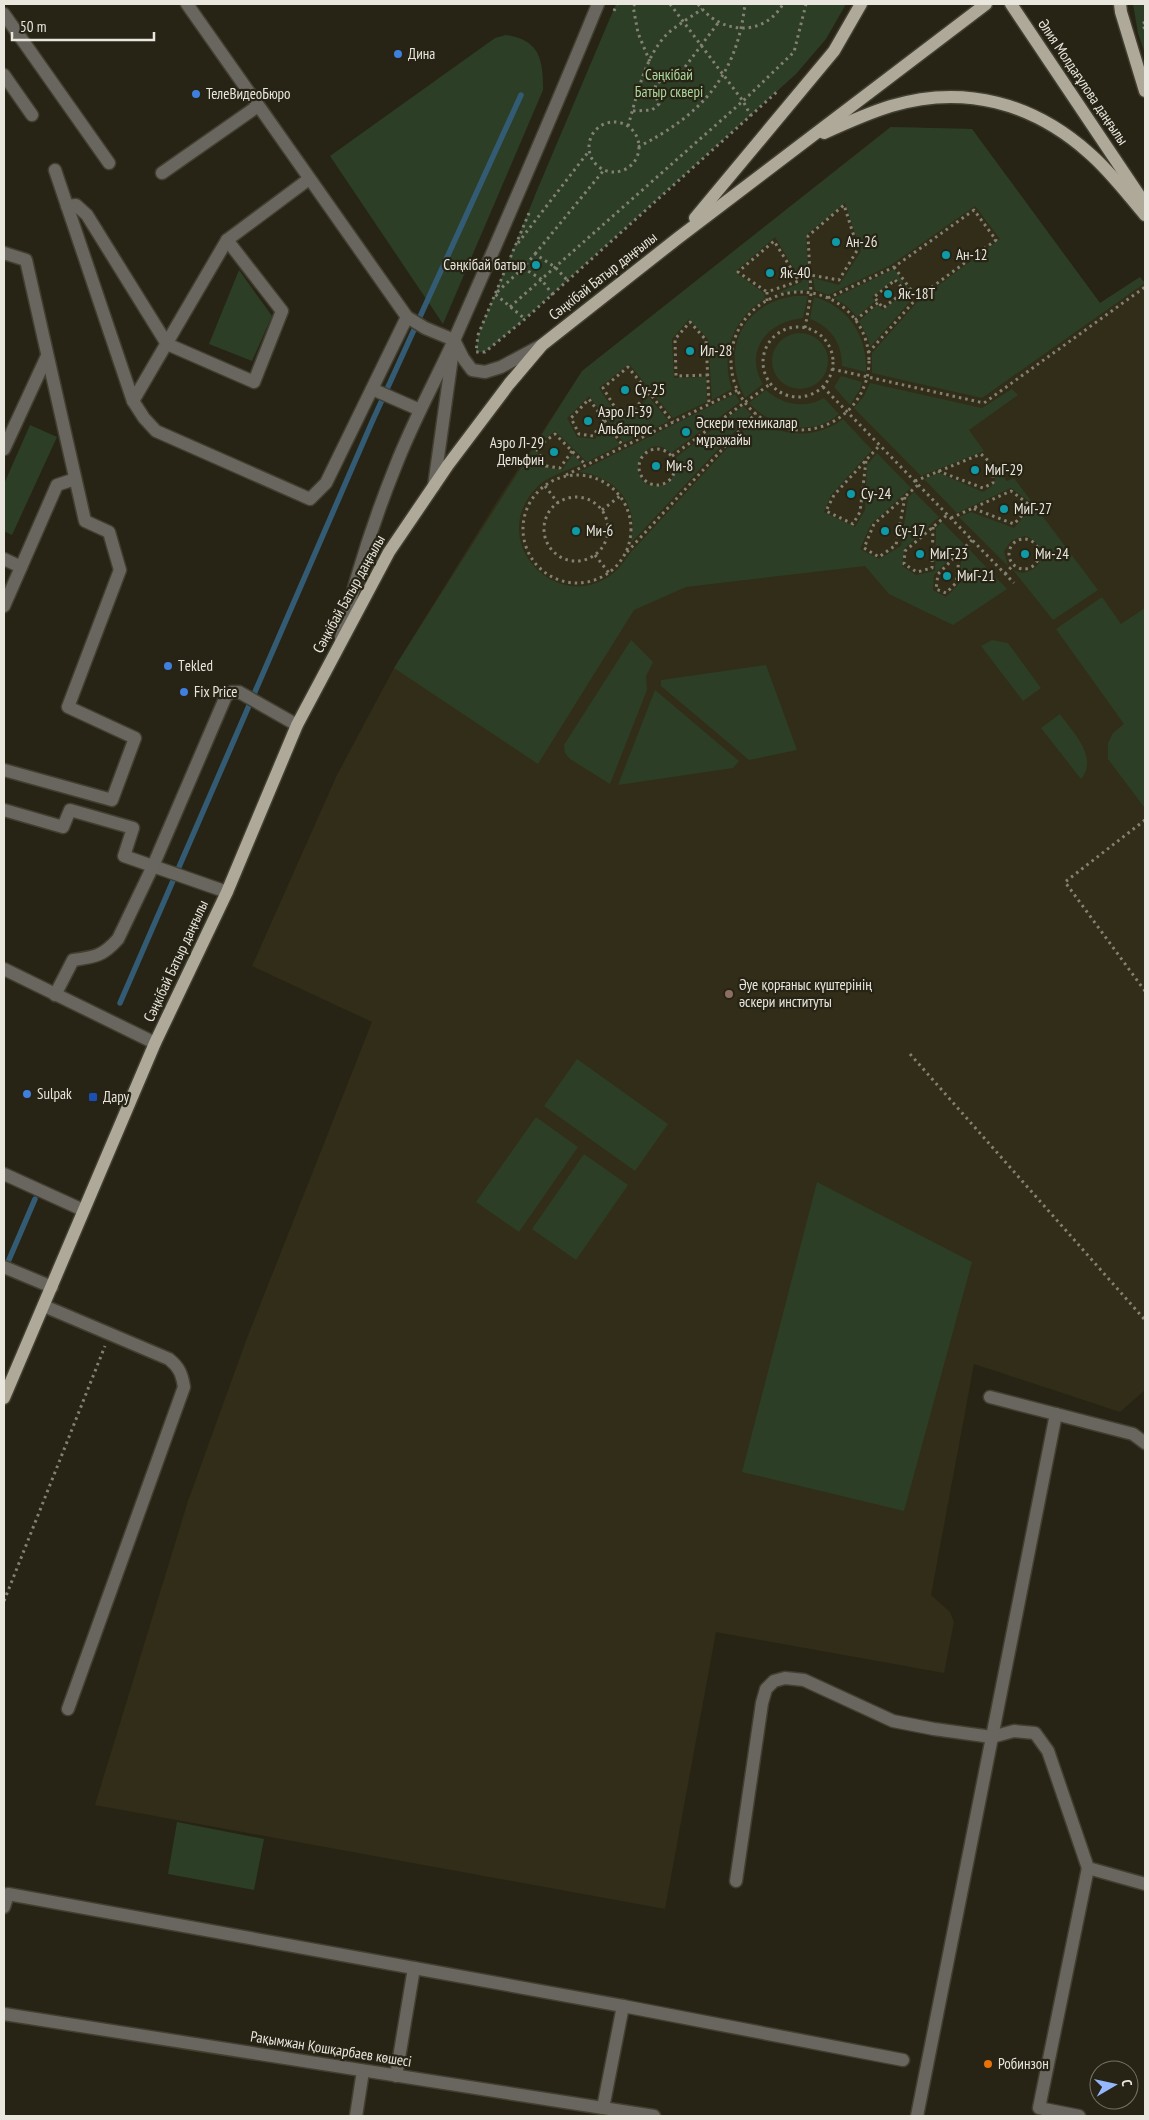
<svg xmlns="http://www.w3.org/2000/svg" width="1149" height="2120" viewBox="0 0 1149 2120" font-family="'PT Sans Narrow',sans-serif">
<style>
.built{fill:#322d18}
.green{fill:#2c3e25}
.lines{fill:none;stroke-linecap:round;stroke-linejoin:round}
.stream{stroke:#335c74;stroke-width:5.5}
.minor-casing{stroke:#423f31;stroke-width:15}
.major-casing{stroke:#423f31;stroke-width:15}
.path{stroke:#838074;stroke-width:3;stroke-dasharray:2.5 4;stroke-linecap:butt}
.minor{stroke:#69665f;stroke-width:12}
.major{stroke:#afa99a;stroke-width:12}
.shop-dot{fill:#3f7fe0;stroke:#272415;stroke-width:2}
.culture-dot{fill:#0f9aa8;stroke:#272415;stroke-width:2}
.education-dot{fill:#8d6e63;stroke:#272415;stroke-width:2}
.transit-dot{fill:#1a4fb4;stroke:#272415;stroke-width:2}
.food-dot{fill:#e8710a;stroke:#272415;stroke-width:2}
.labels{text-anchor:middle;stroke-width:4.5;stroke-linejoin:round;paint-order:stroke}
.poi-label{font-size:15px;fill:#e8e6dd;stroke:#272415;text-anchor:start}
.park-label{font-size:15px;fill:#acd89e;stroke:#272415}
.street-label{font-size:15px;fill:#e8e6dd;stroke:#272415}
</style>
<rect width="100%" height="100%" fill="#272415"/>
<path class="built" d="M890,127L972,129L1100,303L1140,277L1145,284V1390L1120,1412L974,1364L931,1595L950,1612L954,1622L944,1673L716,1632L665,1909L95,1805L188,1501L247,1338L372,1022L252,966L337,775L394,668L497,501L582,371Z"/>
<g class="green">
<path d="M616,4H846L826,39L796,74L518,325L485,352H476L478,335L538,188Z"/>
<path d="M1133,4H1145V54L1138,33Z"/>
<path d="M506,35C540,40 543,60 543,90L443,324L330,156L495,38Z"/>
<path d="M891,127L972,129L1100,303L1140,277L1145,283L982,398L872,373V353L919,300L1000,239L975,206L891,265L828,295L815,290L813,278L839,285L861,251L845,203L806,235L809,290L777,293L802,282L775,237L735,272L764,293L765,299C733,318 720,354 732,389L712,400L708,339L689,319L672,339L674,378L706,377L707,402L673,418L629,364L599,388L615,412L632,414L649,397L669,421L624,443L589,396L567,418L577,437L595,439L604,424L620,445L587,462L555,431L535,447L545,467L562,470L573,454L582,464C570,469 547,477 538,486C482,542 562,621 617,570C622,565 626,558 631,552L755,418C782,437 815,440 843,419L872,450L831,495L824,512L855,527L865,510L867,465L877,453L911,488L871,524L860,549L879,559L901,546L908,498L914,492L939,517L904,549L902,566L916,575L935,571L936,528L942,522L964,544L934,575L933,590L946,597L958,585L962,554L968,548L1007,589L953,625L889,594L865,566L686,587L634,610L538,764L394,668L582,371Z"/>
<path d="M894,269L903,282L901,284L896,278L872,297L875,301L857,317L848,307L834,298Z"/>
<path d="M239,270L272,316L252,361L209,344Z"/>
<path d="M906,285L914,297L870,347L868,338L859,321L877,305L883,310L906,292L903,287Z"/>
<path d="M794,296H808L803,318C768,321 743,351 763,384L745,398C721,351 740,305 794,296Z"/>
<path d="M814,297C848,306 868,336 866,372L842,366C842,343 831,327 810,319Z"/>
<circle cx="800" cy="361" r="28"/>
<path d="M841,376L862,382L860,389L850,405L834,387Z"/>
<path d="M870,383L982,408L1012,389L1018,395L969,430L984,451L921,476L854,408L864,396Z"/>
<path d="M766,390C782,405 805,409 824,398L839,414C812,438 771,427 749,403Z"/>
<path d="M735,394L740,402L671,453C644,427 621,485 656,486C672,486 678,472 675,458L743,406L751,414L631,543C639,504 617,477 579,472Z"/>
<path d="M30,425L57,437L12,535L4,531V484Z"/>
<path d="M995,465L1007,481L1014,478L1098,590L1053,620L1013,570L1022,573C1046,570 1048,544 1025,536L1012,540L1004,551L1008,566L959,517L971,512L1014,528L1034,505L1011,488L957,513L924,479L939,473L983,492L995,484Z"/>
<path d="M1102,597L1121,624L1145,608V805L1144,807L1108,759V743L1113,733L1124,724L1056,629Z"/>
<path d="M631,640L653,662L646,676L647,690L610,784L570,759L565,753L564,745Z"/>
<path d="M992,640L1008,643L1041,688L1023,701L981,646Z"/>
<path d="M766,665L797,750L749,760L661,686V680Z"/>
<path d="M655,690L739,761L733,768L618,785Z"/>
<path d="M1060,714C1073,733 1099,757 1081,779L1041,728Z"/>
<path d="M577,1059L668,1124L635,1171L544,1106Z"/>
<path d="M536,1117L578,1147L519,1232L476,1202Z"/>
<path d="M584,1154L628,1185L576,1260L532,1229Z"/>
<path d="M817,1182L972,1262L904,1511L742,1472Z"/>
<path d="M177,1822L264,1839L254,1890L168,1874Z"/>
</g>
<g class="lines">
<g class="stream">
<path d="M120,1003L372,422L521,95"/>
<path d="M5,1269L35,1199"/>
</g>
<defs>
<g id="minor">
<path d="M187,4L407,317L425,328L454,340L463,358L472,370L485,372L501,367L542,345"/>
<path d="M4,14L109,163"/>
<path d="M4,75L32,115"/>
<path d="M55,170L133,401L227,240L309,179"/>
<path d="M162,173L258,106"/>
<path d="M67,206L76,205L87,215L167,344L254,382L282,311L227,240"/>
<path d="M4,253L26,260L85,521L109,532L120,570L68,707L135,738L112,800L4,770"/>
<path d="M372,389L420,410"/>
<path d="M133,401L144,418L156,431L310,499L326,483L407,317"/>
<path d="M4,449L47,356"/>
<path d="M434,486L453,350"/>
<path d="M4,559L21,567"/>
<path d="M4,606L57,485L75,479"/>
<path d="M341,638C355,578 373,522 396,465C413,421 436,380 455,338C504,227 552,116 598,4"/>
<path d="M4,810L63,827L70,810L133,828L124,856L227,892"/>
<path d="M4,969L155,1043"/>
<path d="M55,995L73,960C95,957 103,956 118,939L153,866L226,696L232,692H239L297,725"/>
<path d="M4,1174L83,1210"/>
<path d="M4,1267L52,1287"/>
<path d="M44,1306L169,1359C179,1367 182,1374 184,1387L68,1709"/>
<path d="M990,1397L1133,1434L1145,1443"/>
<path d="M736,1881L762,1703L766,1689L774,1681L785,1678L804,1680L893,1721L934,1729L992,1737L1014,1731L1035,1733L1048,1751L1088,1868L1145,1884"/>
<path d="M4,1907L8,1894L414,1968L396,2076"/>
<path d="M414,1968L623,2006L603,2108"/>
<path d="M623,2006L903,2060"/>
<path d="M4,2014L654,2116"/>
<path d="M356,2116L363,2071"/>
<path d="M917,2116L1056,1414"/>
<path d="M1079,2116L1039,2108L1088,1868"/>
</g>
<g id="major">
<path d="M1011,4L1145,204"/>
<path d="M1120,4L1121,12L1145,91"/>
<path d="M824,133C846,123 868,113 891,106C964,84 1033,103 1089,153C1110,171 1127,194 1145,215"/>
<path d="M695,218L834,51L861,4"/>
<path d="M4,1398L155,1043L227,892L297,725L389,552L448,465L509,384L542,345L678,238L986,4"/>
</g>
</defs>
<use href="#minor" class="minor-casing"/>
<use href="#major" class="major-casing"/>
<g class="path">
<path d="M635,4L633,6L638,33L650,62"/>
<path d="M670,4L743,101L751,116"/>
<path d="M698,4C720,34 763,38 783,4"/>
<path d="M614,11L617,4"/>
<path d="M1145,22L1142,24L1145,29"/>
<path d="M633,111L652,110L659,104L654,92L656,84L664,79L679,75L718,23"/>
<circle cx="614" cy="147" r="25"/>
<path d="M628,126C637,96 644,58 667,34C677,25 691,17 702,9"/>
<path d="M638,147C701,115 737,76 745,4"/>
<path d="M529,213L478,335L476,352H485L525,319L779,90"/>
<path d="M518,243L589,151"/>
<path d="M535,254L604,170"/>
<path d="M894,267L917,298"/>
<path d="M523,268L495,294L525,319"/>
<path d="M895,280L905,291L883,308L874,297Z"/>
<circle cx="800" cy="361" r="69"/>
<path d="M553,295L541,279L523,268L535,254L555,267L568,281"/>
<path d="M828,298L894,267L974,210L996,240L917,298L868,353"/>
<path d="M767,301V292L799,281L774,241L738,272L767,292"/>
<path d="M510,307L743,101L794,52L806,4"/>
<path d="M855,320L879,302"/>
<circle cx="798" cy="362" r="35"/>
<path d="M805,328L811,294L808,236L844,205L858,249L839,280L810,275"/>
<path d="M832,369L984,403L1145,287"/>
<path d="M708,375L676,376L675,339L690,322L706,340L709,404"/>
<path d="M823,387L1014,583"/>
<path d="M649,393L631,412L616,409L603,388L628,367L673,422"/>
<path d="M604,420L593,436L579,434L571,418L589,399L623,446"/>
<circle cx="657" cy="467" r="18"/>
<path d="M572,451L560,468L546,466L536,448L555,434L586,465"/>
<path d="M672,456L770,384"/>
<path d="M866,461L860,512L853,524L826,511L834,495L880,445"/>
<circle cx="577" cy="529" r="54"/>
<path d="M566,475L738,390"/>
<path d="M915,481L981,454L993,465V483L983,488L938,471"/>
<path d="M545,486L558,503"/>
<path d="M905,497L896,545L879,557L864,548L874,524L918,485"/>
<circle cx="576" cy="529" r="32"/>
<path d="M602,510L620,496"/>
<path d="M951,518L1011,491L1031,506L1014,524L972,508"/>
<path d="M933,527L932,568L917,572L904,564L905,551L947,515"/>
<circle cx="1024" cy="554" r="15"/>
<path d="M627,552L756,413"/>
<path d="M960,552L956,583L946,593L936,589L938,574L972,540"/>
<path d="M595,555L609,573"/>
<path d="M1005,574L1013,565"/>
<path d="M1145,820L1065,882L1145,991"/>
<path d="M910,1054L1145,1320"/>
<path d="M4,1601L105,1346"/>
</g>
<use href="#minor" class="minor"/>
<use href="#major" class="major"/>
</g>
<g class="shop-dot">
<circle cx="398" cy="54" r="5"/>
<circle cx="196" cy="94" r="5"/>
<circle cx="168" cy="666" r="5"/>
<circle cx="184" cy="692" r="5"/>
<circle cx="27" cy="1094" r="5"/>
</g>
<g class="culture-dot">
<circle cx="836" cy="242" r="5"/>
<circle cx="946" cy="255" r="5"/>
<circle cx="536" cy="265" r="5"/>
<circle cx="770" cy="273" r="5"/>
<circle cx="888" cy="294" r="5"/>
<circle cx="690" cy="351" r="5"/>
<circle cx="625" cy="390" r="5"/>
<circle cx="588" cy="421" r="5"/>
<circle cx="686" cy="432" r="5"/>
<circle cx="554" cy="452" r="5"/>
<circle cx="656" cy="466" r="5"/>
<circle cx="975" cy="470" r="5"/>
<circle cx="851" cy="494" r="5"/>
<circle cx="1004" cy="509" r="5"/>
<circle cx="576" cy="531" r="5"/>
<circle cx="885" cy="531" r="5"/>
<circle cx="920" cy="554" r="5"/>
<circle cx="1025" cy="554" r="5"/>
<circle cx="947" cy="576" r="5"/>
</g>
<circle class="education-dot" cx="729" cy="994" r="5"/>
<rect class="transit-dot" x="88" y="1092" width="10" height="10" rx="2.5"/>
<circle class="food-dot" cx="988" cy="2064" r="5"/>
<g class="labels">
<g class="poi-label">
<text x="408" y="59">Дина</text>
<text x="206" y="99">ТелеВидеоБюро</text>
<text x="846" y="247">Ан-26</text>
<text x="956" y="260">Ан-12</text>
<text x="526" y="270" text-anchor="end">Сәңкібай батыр</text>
<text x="780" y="278">Як-40</text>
<text x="898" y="299">Як-18Т</text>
<text x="700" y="356">Ил-28</text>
<text x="635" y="395">Су-25</text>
<text x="598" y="417">Аэро Л-39<tspan x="598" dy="17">Альбатрос</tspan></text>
<text x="696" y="428">Әскери техникалар<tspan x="696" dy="17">мұражайы</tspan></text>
<text x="544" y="448" text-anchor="end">Аэро Л-29<tspan x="544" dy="17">Дельфин</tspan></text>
<text x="666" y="471">Ми-8</text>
<text x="985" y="475">МиГ-29</text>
<text x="861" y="499">Су-24</text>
<text x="1014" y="514">МиГ-27</text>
<text x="586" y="536">Ми-6</text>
<text x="895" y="536">Су-17</text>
<text x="930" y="559">МиГ-23</text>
<text x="1035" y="559">Ми-24</text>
<text x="957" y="581">МиГ-21</text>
<text x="178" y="671">Тekled</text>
<text x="194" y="697">Fix Price</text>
<text x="739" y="990">Әуе қорғаныс күштерінің<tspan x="739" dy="17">әскери институты</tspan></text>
<text x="37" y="1099">Sulpak</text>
<text x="103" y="1102">Дару</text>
<text x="998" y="2069">Робинзон</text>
</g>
<g class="park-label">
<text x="669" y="80">Сәңкібай<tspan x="669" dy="17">Батыр сквері</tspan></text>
</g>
<g class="street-label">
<text transform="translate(1083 82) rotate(56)" y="5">Әлия Молдағұлова даңғылы</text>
<text transform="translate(603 276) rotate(-38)" y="5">Сәңкібай Батыр даңғылы</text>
<text transform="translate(349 594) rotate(-61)" y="5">Сәңкібай Батыр даңғылы</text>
<text transform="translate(176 961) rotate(-65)" y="5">Сәңкібай Батыр даңғылы</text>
<text transform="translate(331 2049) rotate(9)" y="5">Рақымжан Қошқарбаев көшесі</text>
</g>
</g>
<rect width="1149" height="2120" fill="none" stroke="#e8e6dd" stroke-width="10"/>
<g transform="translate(1114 2085) rotate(81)"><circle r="24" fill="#272415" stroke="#747265"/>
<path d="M0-4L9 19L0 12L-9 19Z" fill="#94b7fd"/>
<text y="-8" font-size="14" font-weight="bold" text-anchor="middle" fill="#e8e6dd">С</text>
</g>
<path d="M12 32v8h142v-8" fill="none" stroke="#e8e6dd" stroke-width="2.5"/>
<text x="20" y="32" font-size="15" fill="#e8e6dd" stroke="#272415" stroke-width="4" paint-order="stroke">50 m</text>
</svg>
